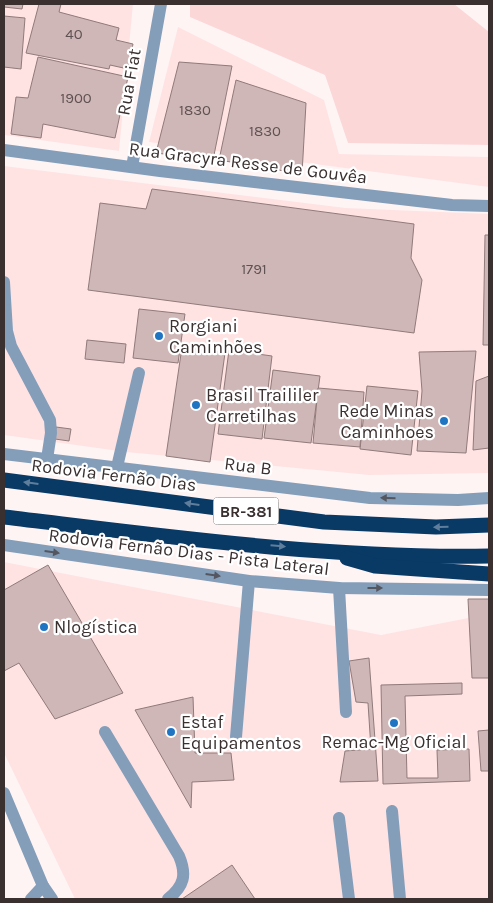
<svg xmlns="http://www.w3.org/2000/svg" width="493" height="903" viewBox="0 0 493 903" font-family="Karla,sans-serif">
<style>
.built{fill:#ffe3e3}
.green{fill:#fcd7d8}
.building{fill:#d0b7b7;stroke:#917a7a}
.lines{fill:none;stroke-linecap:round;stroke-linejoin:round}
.minor{stroke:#849eba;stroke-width:12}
.highway{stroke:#093965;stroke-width:15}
.oneway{fill:#5f7e9b}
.oneway2{fill:#545660}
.poi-dot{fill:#2075c3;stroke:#fff;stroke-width:2}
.labels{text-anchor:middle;stroke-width:4.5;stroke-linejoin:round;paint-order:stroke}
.number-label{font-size:15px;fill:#605252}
.shield{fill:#fff;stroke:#756e6e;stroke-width:1}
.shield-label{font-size:16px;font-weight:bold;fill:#3a3030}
.street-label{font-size:18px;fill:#3a3030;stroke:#fff}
.poi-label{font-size:18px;fill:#3a3030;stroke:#fff;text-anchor:start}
</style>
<rect width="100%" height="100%" fill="#fff4f4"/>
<g class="built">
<path d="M4,4H133L119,151L4,135Z"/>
<path d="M178,27L324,100L339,154L489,157V187L149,142Z"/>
<path d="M4,166L346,208L489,214V473L369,475L126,452L4,435Z"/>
<path d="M4,562L381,635L489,614V899H75L4,753Z"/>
</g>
<path class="green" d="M190,4H454L489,32V145L348,143L325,75L190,17Z"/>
<g class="building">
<path d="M4,4H23L22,9L4,7Z"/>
<path d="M39,4H61L59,12L119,28L116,40L133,44L128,69L110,65L109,69L26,53Z"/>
<path d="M4,16L25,18L21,69L4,67Z"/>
<path d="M38,57L128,77L115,138L43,124L41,138L11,134L16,97L28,98Z"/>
<path d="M179,62L232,66L213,160L156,153Z"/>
<path d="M236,80L306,103L302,174L219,160Z"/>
<path d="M152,189L414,224L411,258L422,280L414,333L88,290L100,203L146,209Z"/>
<path d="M485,235H489V345H483Z"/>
<path d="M139,309L185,314L178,363L133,358Z"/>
<path d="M87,340L126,344L124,363L85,359Z"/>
<path d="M182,347L225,353L210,462L166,456Z"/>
<path d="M229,350L272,356L262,439L218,434Z"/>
<path d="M476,351L466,453L417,451L422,391L419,352Z"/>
<path d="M273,370L320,376L311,443L264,438Z"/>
<path d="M489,376V448L473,450L476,381Z"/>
<path d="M367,386L418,391L411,455L360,449Z"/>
<path d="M318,388L364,392L360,447L313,443Z"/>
<path d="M56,427L71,429L69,441L55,439Z"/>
<path d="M48,565L123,693L55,719L19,663L4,671V590Z"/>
<path d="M468,599H489V678H472Z"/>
<path d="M369,658L378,781L340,782L345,751L371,749L368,703L356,702L349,661Z"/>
<path d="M462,683V694L405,696L407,778H438L437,750L469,749L470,781L383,784L381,685Z"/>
<path d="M193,697L195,753H231L234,780L192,782L191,808L135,710Z"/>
<path d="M489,730V771H481L478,731Z"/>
<path d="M232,865L255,899H182Z"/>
</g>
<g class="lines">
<g class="minor">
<path d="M4,150L160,171L452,205L489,206"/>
<path d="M132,167L161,4"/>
<path d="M4,282L7,331L11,346L50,420L51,433L47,459"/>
<path d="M4,454L370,498L458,500L489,498"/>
<path d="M117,467L139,373"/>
<path d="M4,545L249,581L339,588L489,590"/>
<path d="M339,588L346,712"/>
<path d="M105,732L179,856C187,875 184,886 168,899"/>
<path d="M236,737L249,581"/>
<path d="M4,793L43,886L52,899"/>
<path d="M392,811L400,899"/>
<path d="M339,818L349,899"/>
<path d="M31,899L43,886"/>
</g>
<g class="highway">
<path d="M4,480L324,522L436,527L489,525"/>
<path d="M4,517C164,536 328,559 489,556"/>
<path d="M347,558L375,566L489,574"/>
</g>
</g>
<defs><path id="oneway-solid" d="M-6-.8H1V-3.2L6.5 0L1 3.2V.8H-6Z" transform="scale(1.25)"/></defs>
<g class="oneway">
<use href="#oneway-solid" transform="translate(31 483) rotate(-173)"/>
<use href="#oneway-solid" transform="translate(192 504) rotate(-172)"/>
<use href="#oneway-solid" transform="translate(441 527) rotate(179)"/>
<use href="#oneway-solid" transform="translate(278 546) rotate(5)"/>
</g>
<g class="oneway2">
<use href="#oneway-solid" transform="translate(388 498) rotate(-179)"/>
<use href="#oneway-solid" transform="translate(52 552) rotate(8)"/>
<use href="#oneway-solid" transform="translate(213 575) rotate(8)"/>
<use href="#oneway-solid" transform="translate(375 588)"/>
</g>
<g class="poi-dot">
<circle cx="159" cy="336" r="5"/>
<circle cx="196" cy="405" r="5"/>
<circle cx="444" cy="421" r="5"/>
<circle cx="44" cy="627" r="5"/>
<circle cx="394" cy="723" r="5"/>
<circle cx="171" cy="732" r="5"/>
</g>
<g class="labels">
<g class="number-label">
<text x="74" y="39">40</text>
<text x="76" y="103">1900</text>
<text x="195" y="115">1830</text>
<text x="265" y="136">1830</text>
<text x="254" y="274">1791</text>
</g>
<rect class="shield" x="213.5" y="497.5" width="65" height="27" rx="4"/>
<g class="shield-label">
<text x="246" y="517">BR-381</text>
</g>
<g class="street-label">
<text transform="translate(129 82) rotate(-80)" y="6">Rua Fiat</text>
<text transform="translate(248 163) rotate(7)" y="6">Rua Gracyra Resse de Gouvêa</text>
<text transform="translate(248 466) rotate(7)" y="6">Rua B</text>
<text transform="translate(114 475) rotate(7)" y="6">Rodovia Fernão Dias</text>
<text transform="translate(189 552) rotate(7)" y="6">Rodovia Fernão Dias - Pista Lateral</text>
</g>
<g class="poi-label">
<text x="169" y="332">Rorgiani<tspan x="169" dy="21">Caminhões</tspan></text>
<text x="206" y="401">Brasil Traililer<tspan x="206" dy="21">Carretilhas</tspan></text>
<text x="434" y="417" text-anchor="end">Rede Minas<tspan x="434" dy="21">Caminhoes</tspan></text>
<text x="54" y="633">Nlogística</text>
<text x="181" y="728">Estaf<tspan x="181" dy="21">Equipamentos</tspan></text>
<text x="394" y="748" text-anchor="middle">Remac-Mg Oficial</text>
</g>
</g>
<rect width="493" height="903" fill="none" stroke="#3a3030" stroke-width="10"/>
</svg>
